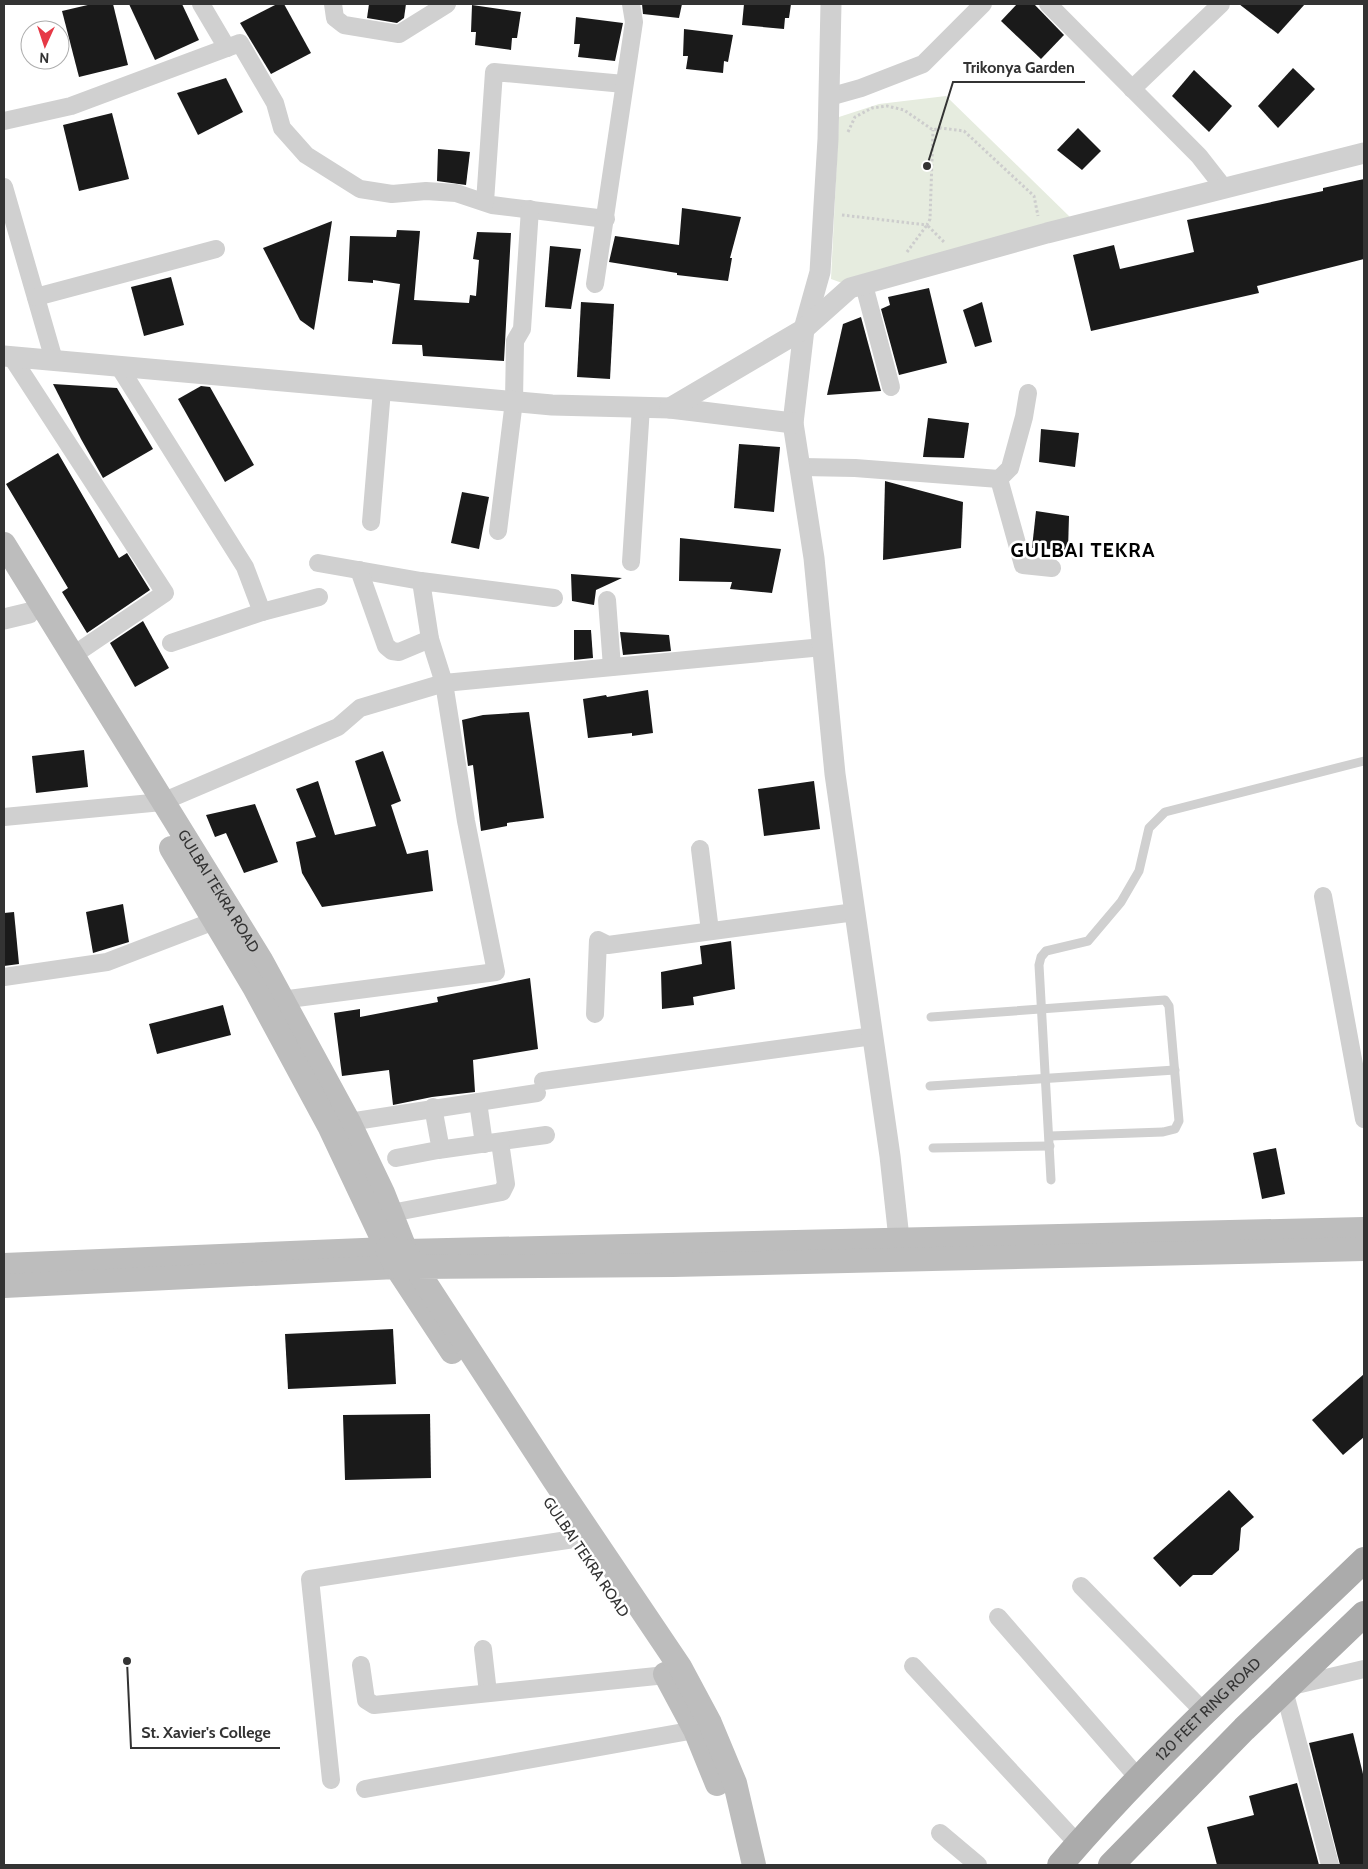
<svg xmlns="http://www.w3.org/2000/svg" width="1368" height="1869" viewBox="0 0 1368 1869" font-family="Cabin,sans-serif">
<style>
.green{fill:#e6ecdf}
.building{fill:#1a1a1a}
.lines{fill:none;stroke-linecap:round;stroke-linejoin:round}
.path{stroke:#cdcdcd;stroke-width:3;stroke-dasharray:2.5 2.5;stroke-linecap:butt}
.service{stroke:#d0d0d0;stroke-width:9}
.minor{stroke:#d0d0d0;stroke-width:18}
.tertiary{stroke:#d0d0d0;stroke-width:21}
.secondary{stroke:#bdbdbd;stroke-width:24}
.primary{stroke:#ababab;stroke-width:26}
.labels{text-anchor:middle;stroke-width:5;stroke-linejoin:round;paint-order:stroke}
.street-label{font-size:15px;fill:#333;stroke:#fff}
.district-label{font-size:20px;font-weight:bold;letter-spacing:1px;fill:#000;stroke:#fff}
.leader{fill:none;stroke:#333;stroke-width:2}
.callout-dot{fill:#333;stroke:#fff;stroke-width:2}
.callout-label{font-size:16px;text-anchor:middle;font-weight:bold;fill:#333;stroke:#fff;stroke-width:5;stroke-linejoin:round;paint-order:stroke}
</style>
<rect width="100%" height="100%" fill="#fff"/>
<path class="green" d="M946,96L1072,219L845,284L831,279L839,117L879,104Z"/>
<g class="building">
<path d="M92,4H113L128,65L79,77L62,11Z"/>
<path d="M129,4H182L199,40L155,60Z"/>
<path d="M277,4H284L311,53L271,74L240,23Z"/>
<path d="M369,4H406L404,18L397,23L367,18Z"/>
<path d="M642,4H682L679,18L643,14Z"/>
<path d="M744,4H791L789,18H785L784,29L742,25Z"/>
<path d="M1017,4H1034L1064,35L1041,59L1001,21Z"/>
<path d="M1239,4H1305L1278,34Z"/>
<path d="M472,5L521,12L517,38H512L511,50L475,45L476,32H471Z"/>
<path d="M576,17L623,23L615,61L578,57L580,44H574Z"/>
<path d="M684,29L733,35L728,62L724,61L723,73L686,69L688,56H683Z"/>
<path d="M1293,68L1315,89L1278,128L1258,106Z"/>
<path d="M1194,70L1232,106L1209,132L1172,96Z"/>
<path d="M226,78L243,112L198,135L177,93Z"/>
<path d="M112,113L129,179L79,191L63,125Z"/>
<path d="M1078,128L1101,151L1082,170L1057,150Z"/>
<path d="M438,149L470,152L466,185L437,181Z"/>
<path d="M1364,179V259L1257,286L1259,293L1091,331L1073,255L1114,245L1120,269L1194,252L1187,220L1323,191V188Z"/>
<path d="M682,208L741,217L730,258H732L728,281L677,275V273L609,262L615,236L679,245Z"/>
<path d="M332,221L330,234L314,330L300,320L263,248Z"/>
<path d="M397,230L420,231L414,300L469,303L470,295L476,296L479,260L473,259L477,232L511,233L504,361L423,356L422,345L392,344L400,284L373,280V283L348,281L350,236L396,237Z"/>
<path d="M550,246L581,249L571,309L545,307Z"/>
<path d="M171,277L184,325L144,336L131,287Z"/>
<path d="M929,288L947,363L899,375L881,309L890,305L888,297Z"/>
<path d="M581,302L614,304L610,379L577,377Z"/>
<path d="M982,302L992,342L975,347L963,310Z"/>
<path d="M861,317L881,391L827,395L843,324Z"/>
<path d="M53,384L117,388L153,449L103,478L81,439Z"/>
<path d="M201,386L210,387L254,465L225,482L178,399Z"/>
<path d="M928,418L969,423L964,458L923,457Z"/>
<path d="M1041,429L1079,433L1075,467L1039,462Z"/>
<path d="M739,444L780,447L774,512L734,508Z"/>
<path d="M58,453L119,558L127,553L150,590L87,633L62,592L68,588L6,484Z"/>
<path d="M885,481L963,502L961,548L883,560Z"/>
<path d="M462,492L489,497L479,549L451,543Z"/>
<path d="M1036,511L1069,516L1068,550L1032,548Z"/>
<path d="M680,538L781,549L772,593L730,589L732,582L679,581Z"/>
<path d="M571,574L622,578L596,590L594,605L572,601Z"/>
<path d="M143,621L169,668L135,687L110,643Z"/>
<path d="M574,630H591L593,658L574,660Z"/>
<path d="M620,632L669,635L671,651L623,655Z"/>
<path d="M648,690L653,733L632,736V733L588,738L583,699L606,695L607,697Z"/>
<path d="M529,712L544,818L507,823V826L481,831L473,765L468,766L462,720L483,715Z"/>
<path d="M84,750L88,787L36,793L32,756Z"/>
<path d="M383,751L401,801L391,805L407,854L428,850L433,891L322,907L302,873L296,842L316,837L296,789L318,781L335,835L376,826L355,761Z"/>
<path d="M814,781L820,829L764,836L758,789Z"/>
<path d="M255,804L278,862L244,873L226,833L215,837L206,815Z"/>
<path d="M123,904L129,942L93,953L86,912Z"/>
<path d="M14,912L19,964L4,966V913Z"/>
<path d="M731,941L735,989L693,997L694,1005L662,1009L661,972L702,964L700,946Z"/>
<path d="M530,978L538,1049L473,1060L475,1092L432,1097L393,1105L389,1070L342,1076L334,1013L360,1009V1017L438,1002L437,997Z"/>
<path d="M223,1005L231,1035L157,1054L149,1024Z"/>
<path d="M1276,1148L1285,1194L1262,1199L1253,1153Z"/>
<path d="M393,1329L396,1384L288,1389L285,1334Z"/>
<path d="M1364,1374V1437L1343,1455L1312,1420Z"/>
<path d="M430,1414L431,1478L345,1480L343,1415Z"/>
<path d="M1229,1490L1254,1517L1241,1528L1239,1550L1212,1575H1193L1180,1587L1153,1558Z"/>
<path d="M1353,1733L1364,1778V1865H1340L1309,1743Z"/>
<path d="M1297,1783L1319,1865H1217L1207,1827L1254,1815L1249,1796Z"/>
</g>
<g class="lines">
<g class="path">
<path d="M848,132L855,117L872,108L887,106L904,110L933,130L941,128L964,131L1034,196L1038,216"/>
<path d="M842,215L927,225L930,219L933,130"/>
<path d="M907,252L927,225L944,242"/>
</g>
<g class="service">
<path d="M931,1017L1165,1000L1169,1006L1179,1121L1175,1129L1163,1132L1050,1136"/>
<path d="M930,1086L1175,1070"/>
<path d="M933,1148L1050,1146"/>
<path d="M1051,1180L1039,965L1041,957L1046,951L1088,941L1121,902L1139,871L1149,828L1165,812L1364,761"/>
</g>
<g class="minor">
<path d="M201,4L227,48"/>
<path d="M333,4L335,18L344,25L399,34L447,4"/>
<path d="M1048,4L1199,156L1224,188"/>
<path d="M1132,89L1221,4"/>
<path d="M829,97L861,88L923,64L983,4"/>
<path d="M4,121L71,106L240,43L275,103L282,128L306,155L360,189L392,194L426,191L456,193L492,205L606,219"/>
<path d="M4,187L54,360"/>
<path d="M485,202L494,72L624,84"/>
<path d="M595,284L634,22L631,4"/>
<path d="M864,285L891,387"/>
<path d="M36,297L216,249"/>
<path d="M11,356L165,593L72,656"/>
<path d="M118,365L245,567L262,612L171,643"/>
<path d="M1028,393L1024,417L1010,468L999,479L1023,565L1052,568"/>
<path d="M802,467L855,468L999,479"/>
<path d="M371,522L382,390"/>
<path d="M498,531L514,401L515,341L522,329L530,209"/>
<path d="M631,562L641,407"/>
<path d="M318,563L421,581"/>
<path d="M359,570L386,646L392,651L399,652L430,639"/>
<path d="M607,600L612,667"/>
<path d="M262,612L319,597"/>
<path d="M4,817L162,802L338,727L360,708L444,683L823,647"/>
<path d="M700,849L710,931"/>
<path d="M1323,896L1364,1119"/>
<path d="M4,977L107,962L214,921"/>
<path d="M281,1000L496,972L466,821L444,683L430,639L421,581L554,598"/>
<path d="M595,1014L598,940L608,945L855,912"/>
<path d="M543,1081L873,1036"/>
<path d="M478,1102L484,1144"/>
<path d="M349,1122L537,1093"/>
<path d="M438,1150L546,1135"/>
<path d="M396,1158L438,1150L440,1145L433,1107"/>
<path d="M391,1213L502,1192L506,1184L500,1142"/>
<path d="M1081,1586L1205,1713"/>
<path d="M998,1617L1140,1780"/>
<path d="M483,1649L488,1693"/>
<path d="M361,1665L366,1700L374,1705L666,1675"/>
<path d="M913,1666L1078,1844"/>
<path d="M1292,1686L1364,1669"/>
<path d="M1284,1690L1330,1865"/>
<path d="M331,1780L310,1579L574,1539"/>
<path d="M365,1789L695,1730"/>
<path d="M940,1833L978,1865"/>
</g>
<g class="tertiary">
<path d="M831,4L828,139L820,272L804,329L793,423L814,558L835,774L890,1156L901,1257"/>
<path d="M4,356L552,405L670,408L793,423"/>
<path d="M670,408L804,329L850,288L1047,233L1364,153"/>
<path d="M4,619L29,613"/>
</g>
<g class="secondary">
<path id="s1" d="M4,544L261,960L349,1122L383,1193L406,1251L1364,1229"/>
<path d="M4,1265L387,1249L329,1126L254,987L171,848"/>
<path d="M4,1286L396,1267L452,1352"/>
<path d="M665,1674L695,1730L717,1784"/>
<path d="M754,1865L735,1783L710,1723L680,1667L554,1480L419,1273L406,1251L387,1249L396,1267H416L673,1265L1364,1249"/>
</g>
<g class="primary">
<path id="s2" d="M1060,1865C1153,1756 1261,1659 1364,1560"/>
<path d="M1111,1865L1244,1729L1364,1614"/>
</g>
</g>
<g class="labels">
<g class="street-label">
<text dy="5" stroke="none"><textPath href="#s1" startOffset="408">GULBAI TEKRA ROAD</textPath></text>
<text transform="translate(586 1557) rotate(56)" y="5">GULBAI TEKRA ROAD</text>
<text dy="5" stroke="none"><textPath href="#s2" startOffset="215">120 FEET RING ROAD</textPath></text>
</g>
<g class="district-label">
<text x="1083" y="557">GULBAI TEKRA</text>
</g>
</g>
<path class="leader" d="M927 166L953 82H1085M127 1661L131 1748H280"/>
<g class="callout-dot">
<circle cx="927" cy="166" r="5"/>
<circle cx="127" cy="1661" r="5"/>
</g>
<g class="callout-label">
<text x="1019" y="73">Trikonya Garden</text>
<text x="206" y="1738">St. Xavier's College</text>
</g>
<rect width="1368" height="1869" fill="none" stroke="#333333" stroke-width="10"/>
<g transform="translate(45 45) rotate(183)"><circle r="24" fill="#ffffff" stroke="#adadad"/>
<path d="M0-4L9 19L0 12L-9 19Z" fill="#e63946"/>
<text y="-8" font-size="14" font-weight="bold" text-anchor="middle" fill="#333333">N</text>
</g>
</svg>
